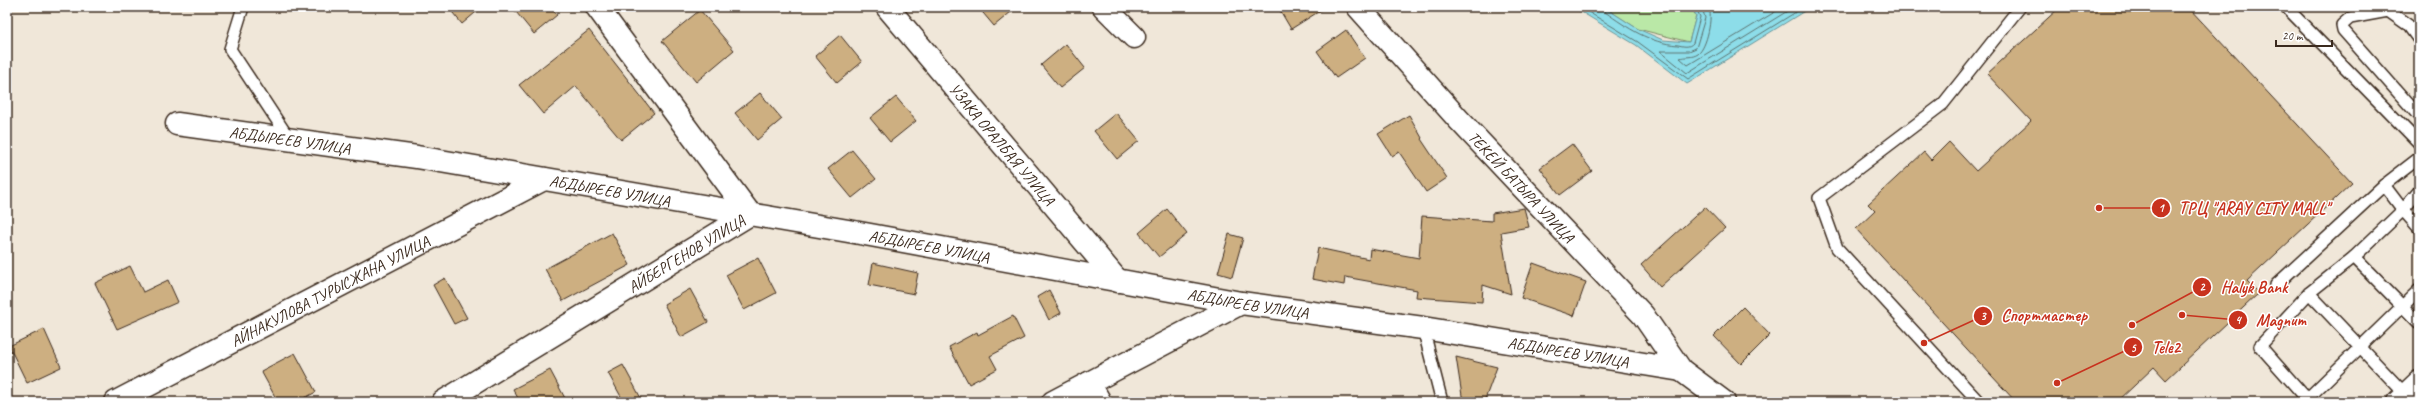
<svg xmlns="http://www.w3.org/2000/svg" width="2426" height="409" viewBox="0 0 2426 409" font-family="Caveat,sans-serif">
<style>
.green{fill:#bae8a7;stroke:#7a8962}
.water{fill:#8ddde9;stroke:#6c9598}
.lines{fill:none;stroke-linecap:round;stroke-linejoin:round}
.shore{stroke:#5c726f;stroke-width:1}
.building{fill:#cdaf81;stroke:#3b2a1e}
.service-casing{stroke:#3b2a1e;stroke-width:14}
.minor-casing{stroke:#3b2a1e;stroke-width:25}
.tertiary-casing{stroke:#3b2a1e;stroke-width:25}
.secondary-casing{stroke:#3b2a1e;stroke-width:25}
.service{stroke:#fff;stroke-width:11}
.minor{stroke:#fff;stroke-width:22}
.tertiary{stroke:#fff;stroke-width:22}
.secondary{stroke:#fff;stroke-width:22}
.labels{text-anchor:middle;stroke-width:3;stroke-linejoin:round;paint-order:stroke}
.street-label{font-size:16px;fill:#3b2a1e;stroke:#fff}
.leader{fill:none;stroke:#c8321e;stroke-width:1.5}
.callout-dot{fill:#c8321e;stroke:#fff;stroke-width:1.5}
.mark-label{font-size:12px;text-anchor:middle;font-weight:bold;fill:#fff}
.callout-label{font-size:17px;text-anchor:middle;font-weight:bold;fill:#c8321e;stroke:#fff;stroke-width:3;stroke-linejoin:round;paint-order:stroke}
</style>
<rect width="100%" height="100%" fill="#f0e7d9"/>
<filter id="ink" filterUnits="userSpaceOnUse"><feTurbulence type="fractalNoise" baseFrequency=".025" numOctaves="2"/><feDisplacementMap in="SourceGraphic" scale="8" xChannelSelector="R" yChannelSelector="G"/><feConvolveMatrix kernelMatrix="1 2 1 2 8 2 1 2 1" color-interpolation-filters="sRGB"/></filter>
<g filter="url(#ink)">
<path class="green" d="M1604,7H1692L1696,16L1689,42L1638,29Z"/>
<path class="water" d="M1573,7H1604L1638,29L1663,40L1689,42L1696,16L1692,7H1811L1687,84L1636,45Z"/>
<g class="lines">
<g class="shore">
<path d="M1580,7L1638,42L1688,79L1804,7"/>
<path d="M1603,7L1605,12C1628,28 1649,43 1678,45C1683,46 1689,48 1693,43L1700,17L1696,7"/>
<path d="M1702,7L1705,18L1696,48L1689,51H1660L1687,73L1794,7"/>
<path d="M1709,7C1713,17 1707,47 1698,54C1692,58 1686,56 1680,58L1688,65L1783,7"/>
</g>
</g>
<g class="building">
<path d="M448,7H482L462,24Z"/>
<path d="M512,7H550L557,15L534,34Z"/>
<path d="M978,7H1017L994,26Z"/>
<path d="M1278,7H1326L1291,29Z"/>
<path d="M2060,7H2188L2352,183L2247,281L2259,293L2166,380L2154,367L2117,402H2016L1856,229L1875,211L1868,204L1924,152L1931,160L1949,142L1976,171L2031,121L1987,74Z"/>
<path d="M700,10L734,50L696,82L662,41Z"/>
<path d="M589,30L654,113L621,140L576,86L543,114L519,85Z"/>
<path d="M1346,30L1365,58L1336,78L1317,51Z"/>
<path d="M840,35L862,62L837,83L815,56Z"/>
<path d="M1066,44L1085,68L1060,88L1041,65Z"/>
<path d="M760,93L782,119L757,140L735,113Z"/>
<path d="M896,97L916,121L890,142L870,118Z"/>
<path d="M1116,113L1139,141L1117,159L1094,131Z"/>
<path d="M1409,115L1422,138L1421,139L1447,178L1426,192L1399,152L1392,156L1378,134Z"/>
<path d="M1572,144L1592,171L1560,195L1540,168Z"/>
<path d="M852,150L876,179L852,198L828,169Z"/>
<path d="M1705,207L1725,228L1660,287L1641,265Z"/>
<path d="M1524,208L1529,227L1501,232L1511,294L1483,285L1482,302L1416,297L1417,290L1345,277L1344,285L1312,279L1318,248L1369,259L1370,249L1419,258L1422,216L1492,221V213Z"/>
<path d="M1167,209L1187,234L1159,257L1139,233Z"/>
<path d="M612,233L630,265L563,301L545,269Z"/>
<path d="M1229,234L1243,238L1232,277L1218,273Z"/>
<path d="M758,258L776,293L744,310L726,275Z"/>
<path d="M873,263L918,273L914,294L869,285Z"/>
<path d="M1533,263L1586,282L1574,316L1521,298Z"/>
<path d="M130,266L143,292L168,280L178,302L117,329L95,283Z"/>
<path d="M445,278L467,318L454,324L433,285Z"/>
<path d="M690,289L708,322L681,337L664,304Z"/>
<path d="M1049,290L1061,313L1049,320L1037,297Z"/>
<path d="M1743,307L1770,335L1741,364L1714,336Z"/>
<path d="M1013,316L1024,338L990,356L997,369L969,384L949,347L977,332L978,335Z"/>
<path d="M44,329L61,367L27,383L9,346Z"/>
<path d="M295,353L316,392L297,402H278L261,371Z"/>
<path d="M1456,357L1497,367L1484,402H1463Z"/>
<path d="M623,365L643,402H624L608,373Z"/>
<path d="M550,370L567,402H520L513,389Z"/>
</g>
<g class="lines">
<defs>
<g id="service">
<path d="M243,7L230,49L290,140"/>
<path d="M2286,7L2419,143"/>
<path d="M2419,40L2408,25L2388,11L2350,18L2342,25L2343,30L2419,116"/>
<path d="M2419,158L2384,185L2403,210L2419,191"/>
<path d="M2419,228L2403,210L2354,257L2309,293L2260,346L2307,399L2419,290"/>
<path d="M2354,257L2419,323"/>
<path d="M2276,285L2384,185"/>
<path d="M2309,293L2406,395"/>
<path d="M1423,328L1442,402"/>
<path d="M1979,402L1837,248L1819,198L1943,104L2020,7"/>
</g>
<g id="minor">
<path id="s1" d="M887,7L1118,281"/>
<path d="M1104,7L1134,37"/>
<path id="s2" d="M177,124L417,157L854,232L1241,303L1423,328L1681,370"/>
<path d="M1089,383L1100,402"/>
<path id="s3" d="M116,402L544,179"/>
<path id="s4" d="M443,402L750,214L597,7"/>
<path d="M1053,402L1241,303"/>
</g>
<g id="tertiary">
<path id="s5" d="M1358,7L1459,120L1643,315L1681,370L1724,402"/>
</g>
<path id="secondary" d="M2398,402L2419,382"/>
</defs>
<use href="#service" class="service-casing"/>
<use href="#minor" class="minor-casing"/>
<use href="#tertiary" class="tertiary-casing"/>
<use href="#secondary" class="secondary-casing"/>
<use href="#service" class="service"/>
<use href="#minor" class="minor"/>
<use href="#tertiary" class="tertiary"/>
<use href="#secondary" class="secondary"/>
</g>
</g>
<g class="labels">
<g class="street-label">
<text dy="6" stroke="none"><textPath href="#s2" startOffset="114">АБДЫРЕЕВ УЛИЦА</textPath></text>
<text dy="6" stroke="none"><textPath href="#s1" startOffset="179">УЗАКА ОРАЛБАЯ УЛИЦА</textPath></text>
<text dy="6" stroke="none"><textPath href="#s5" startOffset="243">ТЕКЕЙ БАТЫРА УЛИЦА</textPath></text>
<text dy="6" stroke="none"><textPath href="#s2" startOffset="438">АБДЫРЕЕВ УЛИЦА</textPath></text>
<text dy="6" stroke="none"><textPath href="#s2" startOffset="762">АБДЫРЕЕВ УЛИЦА</textPath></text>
<text dy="6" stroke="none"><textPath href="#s4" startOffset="285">АЙБЕРГЕНОВ УЛИЦА</textPath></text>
<text dy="6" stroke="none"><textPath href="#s3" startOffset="241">АЙНАКУЛОВА ТУРЫСЖАНА УЛИЦА</textPath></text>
<text dy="6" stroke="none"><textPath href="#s2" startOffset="1086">АБДЫРЕЕВ УЛИЦА</textPath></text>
<text dy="6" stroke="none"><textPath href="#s2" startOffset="1410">АБДЫРЕЕВ УЛИЦА</textPath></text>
</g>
</g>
<path class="leader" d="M2099 208L2161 208M2132 325L2202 287M1924 343L1983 316M2182 315L2238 320M2057 383L2133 347"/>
<g class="callout-dot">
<circle cx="2099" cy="208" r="4"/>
<circle cx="2132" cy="325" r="4"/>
<circle cx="1924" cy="343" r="4"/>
<circle cx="2182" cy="315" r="4"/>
<circle cx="2057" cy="383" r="4"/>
<circle cx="2161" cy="208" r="10"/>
<circle cx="2202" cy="287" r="10"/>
<circle cx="1983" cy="316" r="10"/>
<circle cx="2238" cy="320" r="10"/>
<circle cx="2133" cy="347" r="10"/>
</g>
<g class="mark-label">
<text x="2161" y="212">1</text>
<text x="2202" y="291">2</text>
<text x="1983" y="320">3</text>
<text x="2238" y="324">4</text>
<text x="2133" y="352">5</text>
</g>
<g class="callout-label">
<text x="2254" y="214">ТРЦ "ARAY CITY MALL"</text>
<text x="2254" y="293">Halyk Bank</text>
<text x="2044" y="321">Спортмастер</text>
<text x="2281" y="326">Magnum</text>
<text x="2166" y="353">Tele2</text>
</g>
<rect width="2426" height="409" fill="none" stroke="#fff" stroke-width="24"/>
<rect x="12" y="12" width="2402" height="385" fill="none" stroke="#3b2a1e" stroke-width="1.5" filter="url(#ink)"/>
<path d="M2276 40v6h56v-6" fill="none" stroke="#3b2a1e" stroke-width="2"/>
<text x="2282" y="40" font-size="12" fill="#3b2a1e" stroke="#ffffff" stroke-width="3" paint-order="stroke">20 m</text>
</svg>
